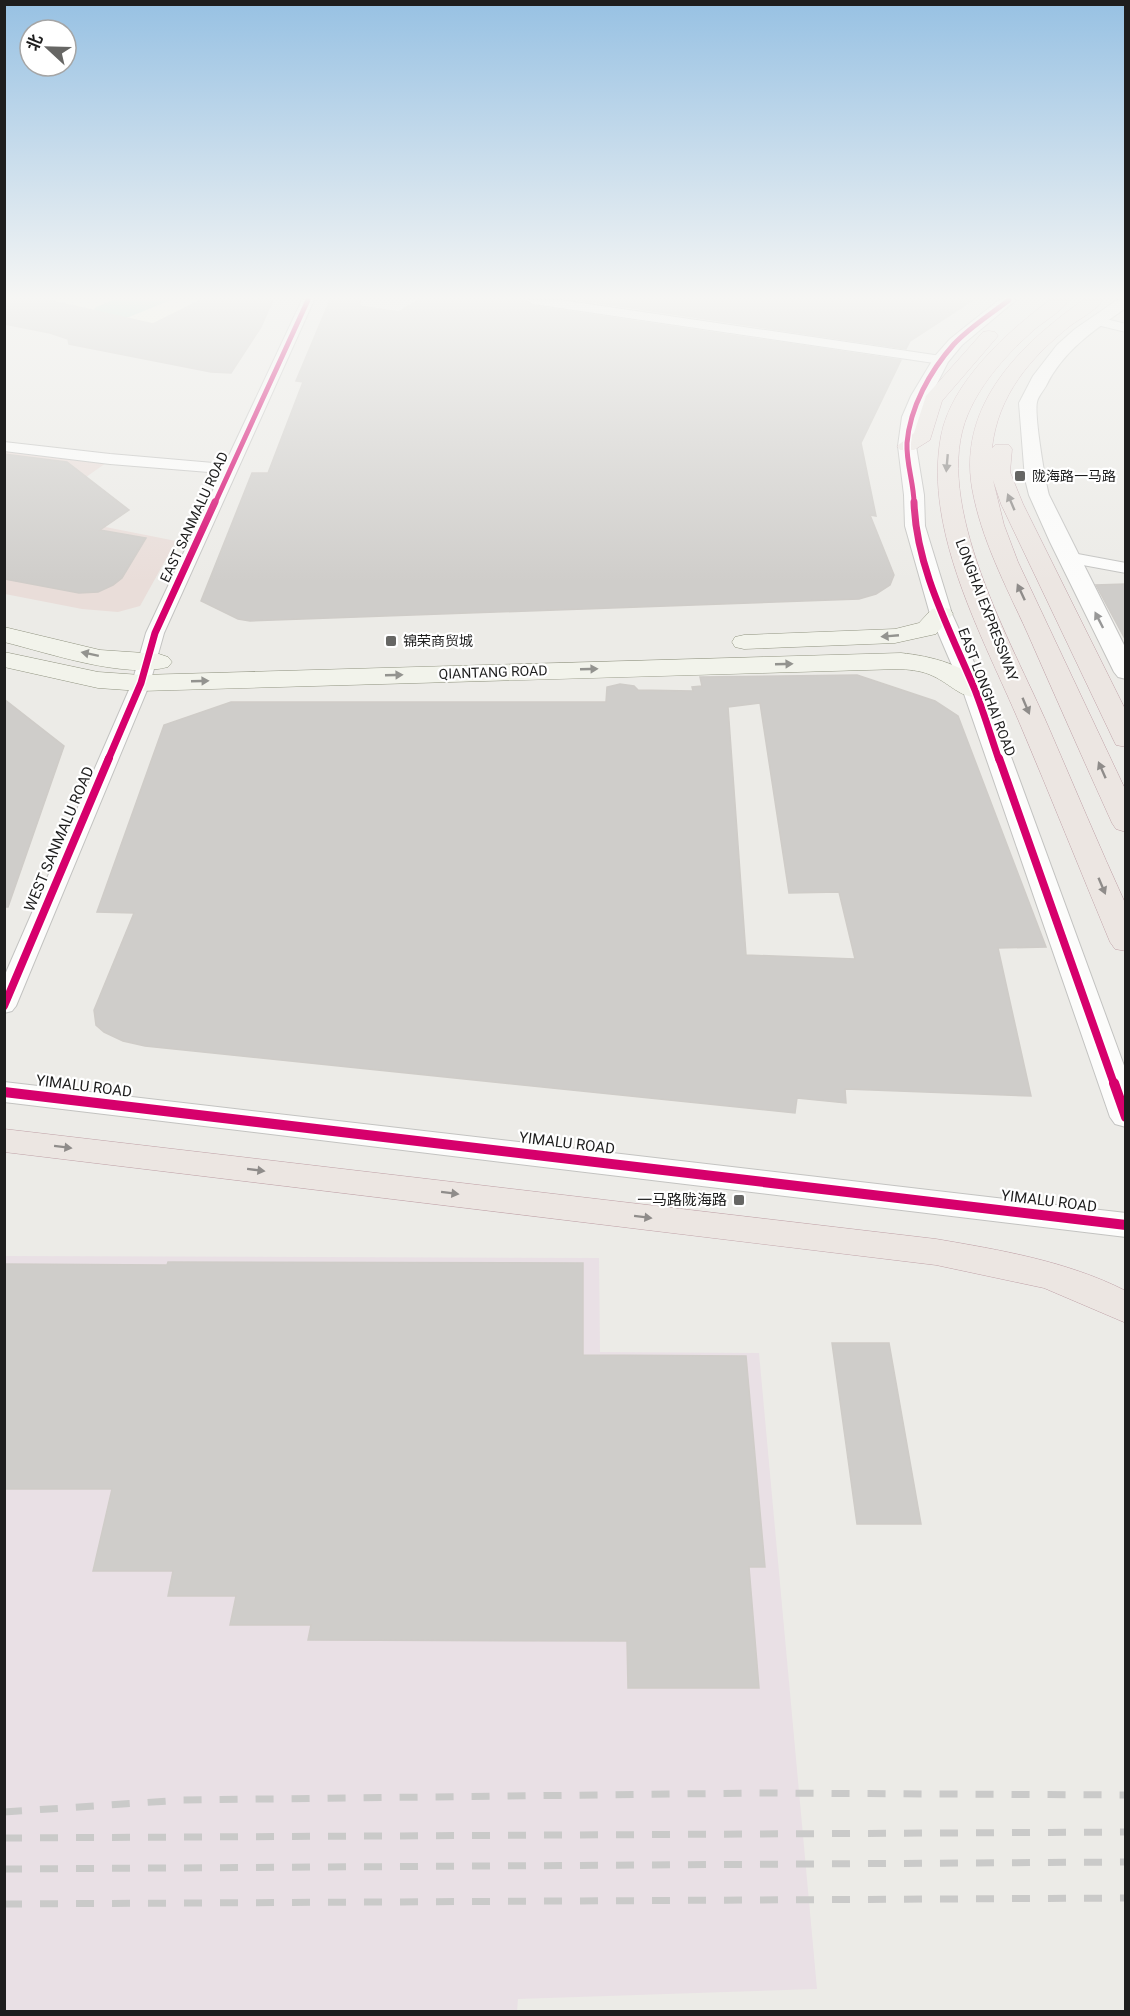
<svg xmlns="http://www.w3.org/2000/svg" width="1130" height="2016" viewBox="0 0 1130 2016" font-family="Roboto,'Noto Sans SC',sans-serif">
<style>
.commercial{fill:#e9ddd9}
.industrial{fill:#e9e0e5}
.education{fill:#f4f4e3}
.pitch{fill:#b6e0d0}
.building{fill:#cfcdca;stroke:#cfccc8;stroke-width:1.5;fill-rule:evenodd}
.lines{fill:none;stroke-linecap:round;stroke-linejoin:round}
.minor-casing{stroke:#c3c3c1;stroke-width:2}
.tertiary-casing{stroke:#c3c3c1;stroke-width:2}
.secondary-casing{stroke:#919481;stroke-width:1}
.trunk-casing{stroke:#bfa1a7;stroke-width:1}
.minor{fill:#fcfcfb;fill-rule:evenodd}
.tertiary{fill:#fcfcfb;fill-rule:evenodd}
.secondary{fill:#f2f3eb;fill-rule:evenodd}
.trunk{fill:#ece6e2;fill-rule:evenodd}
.rail{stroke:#cacac9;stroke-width:7;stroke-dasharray:18 18;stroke-linecap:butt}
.cycleway-far3-casing{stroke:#fff;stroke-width:8}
.cycleway-far2-casing{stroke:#fff;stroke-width:10}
.cycleway-far1-casing{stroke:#fff;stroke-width:12}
.cycleway-casing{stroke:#fff;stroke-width:14}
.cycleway-far3{stroke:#d6006c;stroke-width:5}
.cycleway-far2{stroke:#d6006c;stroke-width:7}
.cycleway-far1{stroke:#d6006c;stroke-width:8}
.cycleway{stroke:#d6006c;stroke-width:10}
.oneway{fill:#8f8c8a}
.oneway2{fill:#989898}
.oneway3{fill:#93938f}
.poi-dot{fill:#666664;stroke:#fff;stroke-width:2}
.labels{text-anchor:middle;stroke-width:4.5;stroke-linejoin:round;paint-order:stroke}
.far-poi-label{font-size:14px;fill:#1e1e1e;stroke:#fff;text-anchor:start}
.far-street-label{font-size:14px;fill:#1e1e1e;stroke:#fff}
.street-label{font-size:15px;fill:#1e1e1e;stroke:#fff}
.poi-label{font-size:15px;fill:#1e1e1e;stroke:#fff;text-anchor:end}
</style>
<rect width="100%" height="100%" fill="#ecebe7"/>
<path class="commercial" d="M5,450L106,463L35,513L176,541L140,606L118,612L82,609L5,594Z"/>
<path class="industrial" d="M5,1256L599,1258L600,1352L759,1353L817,1989L518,1999L517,2012H5Z"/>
<path class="education" d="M55,300H233L163,335L30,310Z"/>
<path class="pitch" d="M113,300H171L129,317L121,318L93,311L96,307Z"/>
<g class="building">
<path d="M4,300H48L153,324L201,300H273L261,327L231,373L211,372L69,344L68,339L50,333L4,324Z"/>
<path d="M330,300H361L359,306L399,312L418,300H525L533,306L901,360L861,443L876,516L870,515L894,575L890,585L876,594L859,599L250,621L238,619L201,601L252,473H268L303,382L296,381Z"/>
<path d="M579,300H973L910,341L906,349Z"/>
<path d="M4,454L67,462L129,510L100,530L146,538L122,578L113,585L98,592L79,593L4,579Z"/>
<path d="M1125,584V639L1096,585Z"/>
<path d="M857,675L935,701L958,716L1046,947L998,948L1031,1096L845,1089L846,1103L797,1098L795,1113L145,1046L123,1041L104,1032L96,1025L94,1010L134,913L97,912L164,725L231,702H606L607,687L620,684L634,686L638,690L693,691L692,687L702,686L700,677ZM760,703L789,893L839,892L855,959L746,955L728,707Z"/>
<path d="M4,699L64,746L8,907H4Z"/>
<path d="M168,1262L583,1263V1355L746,1356L765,1567H749L759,1688H628L627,1641L308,1640L311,1625H230L236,1596H168L173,1571H93L112,1489H4V1264L167,1265Z"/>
<path d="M832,1343H889L921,1524H857Z"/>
</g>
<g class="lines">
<defs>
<g id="minor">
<path d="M302,300H314L164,633L150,683L16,1006L12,1011L4,1013V977L132,683L146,633L221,473L110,464L4,451V442L110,454L225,464Z"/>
<path d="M527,300H561L941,356L948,360L941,364L533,304Z"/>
<path d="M1098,317L1126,324V332L1093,324L1092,321L1093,318Z"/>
<path d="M1067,552L1126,563V573L1061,561L1059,557Z"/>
</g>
<g id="tertiary">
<path d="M999,300H1016L962,345L948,362L920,417L916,446L924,495L925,526L952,614L987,691L1126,1071V1127L1115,1124L1110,1117L963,691L930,614L905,526L904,495L898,446L902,417L911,396L935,356L950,339Z"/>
<path d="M1117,300H1126V308C1094,330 1063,351 1046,386C1043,391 1038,397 1037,402C1034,415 1045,480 1049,495L1126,649V679L1118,677L1114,672L1050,542L1029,495L1025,479L1019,403L1033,376L1057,345L1075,329Z"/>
<path d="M4,1082L1126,1213V1237L4,1102Z"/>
</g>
<g id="secondary">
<path d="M941,607L950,609L953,614L936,634L895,643L744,649L735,647L732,642L735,637L744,635L895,629L919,623L932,609Z"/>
<path d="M4,627L100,650L159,654L168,657L172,662L168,667C123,679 49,653 4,642Z"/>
<path d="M4,652L98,672L141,675L901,653C930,656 970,665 988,691L984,696C964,702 951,684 933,676C923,671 912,670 901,669L141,691L98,688L4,667Z"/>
</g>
<g id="trunk">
<path d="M1050,300H1069C1061,312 1046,320 1035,329C1008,353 982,381 968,414C930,502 1013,645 1048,726C1074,786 1099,846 1126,905V951L1115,949L1110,942C1080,870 1051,797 1020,724C984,639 923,531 941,436C951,382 1008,331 1050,300Z"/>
<path d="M1083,300H1103C1095,311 1081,318 1070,326C1030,358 998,395 992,448L995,445H1009L1012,449L1010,472L1023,504L1126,711V747L1116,745L1113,739L1001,504L993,480L1004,525L1018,562L1126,791V832L1116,829L1112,823C1083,759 1055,696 1027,632C1006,586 981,539 972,488C958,404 1021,344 1083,300Z"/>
<path d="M989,331L995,332L998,336L942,401L930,440L914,450H900L897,446L914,433L926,396L983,332Z"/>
<path d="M4,1129L936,1239C1000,1250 1067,1261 1126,1291V1323L1044,1288L936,1265L4,1152Z"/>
</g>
</defs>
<use href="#minor" class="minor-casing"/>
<use href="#tertiary" class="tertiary-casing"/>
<use href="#secondary" class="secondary-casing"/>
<use href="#trunk" class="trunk-casing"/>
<use href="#minor" class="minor"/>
<use href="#tertiary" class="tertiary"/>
<use href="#secondary" class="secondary"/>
<use href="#trunk" class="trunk"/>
<g class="rail">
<path d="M4,1812L183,1800L758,1793L1126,1795"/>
<path d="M4,1838L1126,1832"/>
<path d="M4,1869L1126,1862"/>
<path d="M4,1904L1126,1898"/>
</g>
<defs>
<g id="cycleway-far3">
<path d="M215,503L308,300"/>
<path d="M914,503C914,484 906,463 907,443C910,407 930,371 954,344C970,327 991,314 1009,300"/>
</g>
<g id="cycleway-far2">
<path d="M914,502C916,568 950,630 975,690C984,713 991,737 999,760"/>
<path d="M108,760L141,683L155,633L215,502"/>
</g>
<g id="cycleway-far1">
<path d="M999,758L1114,1084"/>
<path d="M4,1006L109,758"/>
</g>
<g id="cycleway">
<path d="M1114,1083L1126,1117"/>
<path d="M4,1092L1126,1225"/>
</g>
</defs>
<use href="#cycleway-far3" class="cycleway-far3-casing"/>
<use href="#cycleway-far2" class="cycleway-far2-casing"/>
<use href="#cycleway-far1" class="cycleway-far1-casing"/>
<use href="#cycleway" class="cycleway-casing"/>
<use href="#cycleway-far3" class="cycleway-far3"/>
<use href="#cycleway-far2" class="cycleway-far2"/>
<use href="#cycleway-far1" class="cycleway-far1"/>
<use href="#cycleway" class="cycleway"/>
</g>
<defs><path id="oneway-solid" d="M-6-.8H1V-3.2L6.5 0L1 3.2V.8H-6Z" transform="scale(1.5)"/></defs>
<g class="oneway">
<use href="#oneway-solid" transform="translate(947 463) rotate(95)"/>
<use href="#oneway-solid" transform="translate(1011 502) rotate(-113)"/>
<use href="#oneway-solid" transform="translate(1021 592) rotate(-115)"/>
<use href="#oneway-solid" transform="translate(1026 706) rotate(67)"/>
<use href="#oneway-solid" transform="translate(1102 770) rotate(-114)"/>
<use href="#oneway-solid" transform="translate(1102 886) rotate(67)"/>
<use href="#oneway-solid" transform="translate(63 1147) rotate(7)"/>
<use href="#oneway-solid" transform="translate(256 1170) rotate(7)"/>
<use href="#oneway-solid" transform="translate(450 1193) rotate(7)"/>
<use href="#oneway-solid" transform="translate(643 1217) rotate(7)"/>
</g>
<use class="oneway2" href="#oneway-solid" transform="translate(1099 620) rotate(-117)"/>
<g class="oneway3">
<use href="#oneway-solid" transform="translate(890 636) rotate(175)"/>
<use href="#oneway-solid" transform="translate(90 654) rotate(-168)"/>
<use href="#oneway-solid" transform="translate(784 664) rotate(-2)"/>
<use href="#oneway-solid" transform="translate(589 669) rotate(-2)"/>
<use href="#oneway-solid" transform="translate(394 675) rotate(-2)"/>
<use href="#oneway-solid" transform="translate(200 681) rotate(-2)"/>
</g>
<linearGradient id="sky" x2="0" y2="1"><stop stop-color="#97c1e3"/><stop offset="0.51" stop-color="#f6f6f4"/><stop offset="1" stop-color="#f6f6f4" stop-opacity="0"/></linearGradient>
<rect width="1130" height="583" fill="url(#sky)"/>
<g class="poi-dot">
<rect x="1014" y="470" width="12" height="12" rx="3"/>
<rect x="385" y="635" width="12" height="12" rx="3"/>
<rect x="733" y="1194" width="12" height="12" rx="3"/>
</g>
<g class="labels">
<g class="far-poi-label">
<text x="1032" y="481">陇海路一马路</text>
<text x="403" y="646">锦荣商贸城</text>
</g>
<g class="far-street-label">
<text transform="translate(194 517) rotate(-65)" y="5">EAST SANMALU ROAD</text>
<text transform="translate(987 610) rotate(69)" y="5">LONGHAI EXPRESSWAY</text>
<text transform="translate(493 672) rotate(-2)" y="5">QIANTANG ROAD</text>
<text transform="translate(987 692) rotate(69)" y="5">EAST LONGHAI ROAD</text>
</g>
<g class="street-label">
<text transform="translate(59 839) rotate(-67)" y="5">WEST SANMALU ROAD</text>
<text transform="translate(84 1086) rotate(7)" y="5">YIMALU ROAD</text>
<text transform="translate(567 1143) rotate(7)" y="5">YIMALU ROAD</text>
<text transform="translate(1049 1201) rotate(7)" y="5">YIMALU ROAD</text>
</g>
<g class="poi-label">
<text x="727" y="1205">一马路陇海路</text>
</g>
</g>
<rect width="1130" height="2016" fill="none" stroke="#1e1e1e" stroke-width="12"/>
<g transform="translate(48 48) rotate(292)"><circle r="28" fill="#ffffff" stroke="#a5a5a5" stroke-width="1.5"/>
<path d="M0-4.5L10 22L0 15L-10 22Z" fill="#666664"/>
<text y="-9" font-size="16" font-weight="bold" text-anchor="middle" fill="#1e1e1e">北</text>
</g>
</svg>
